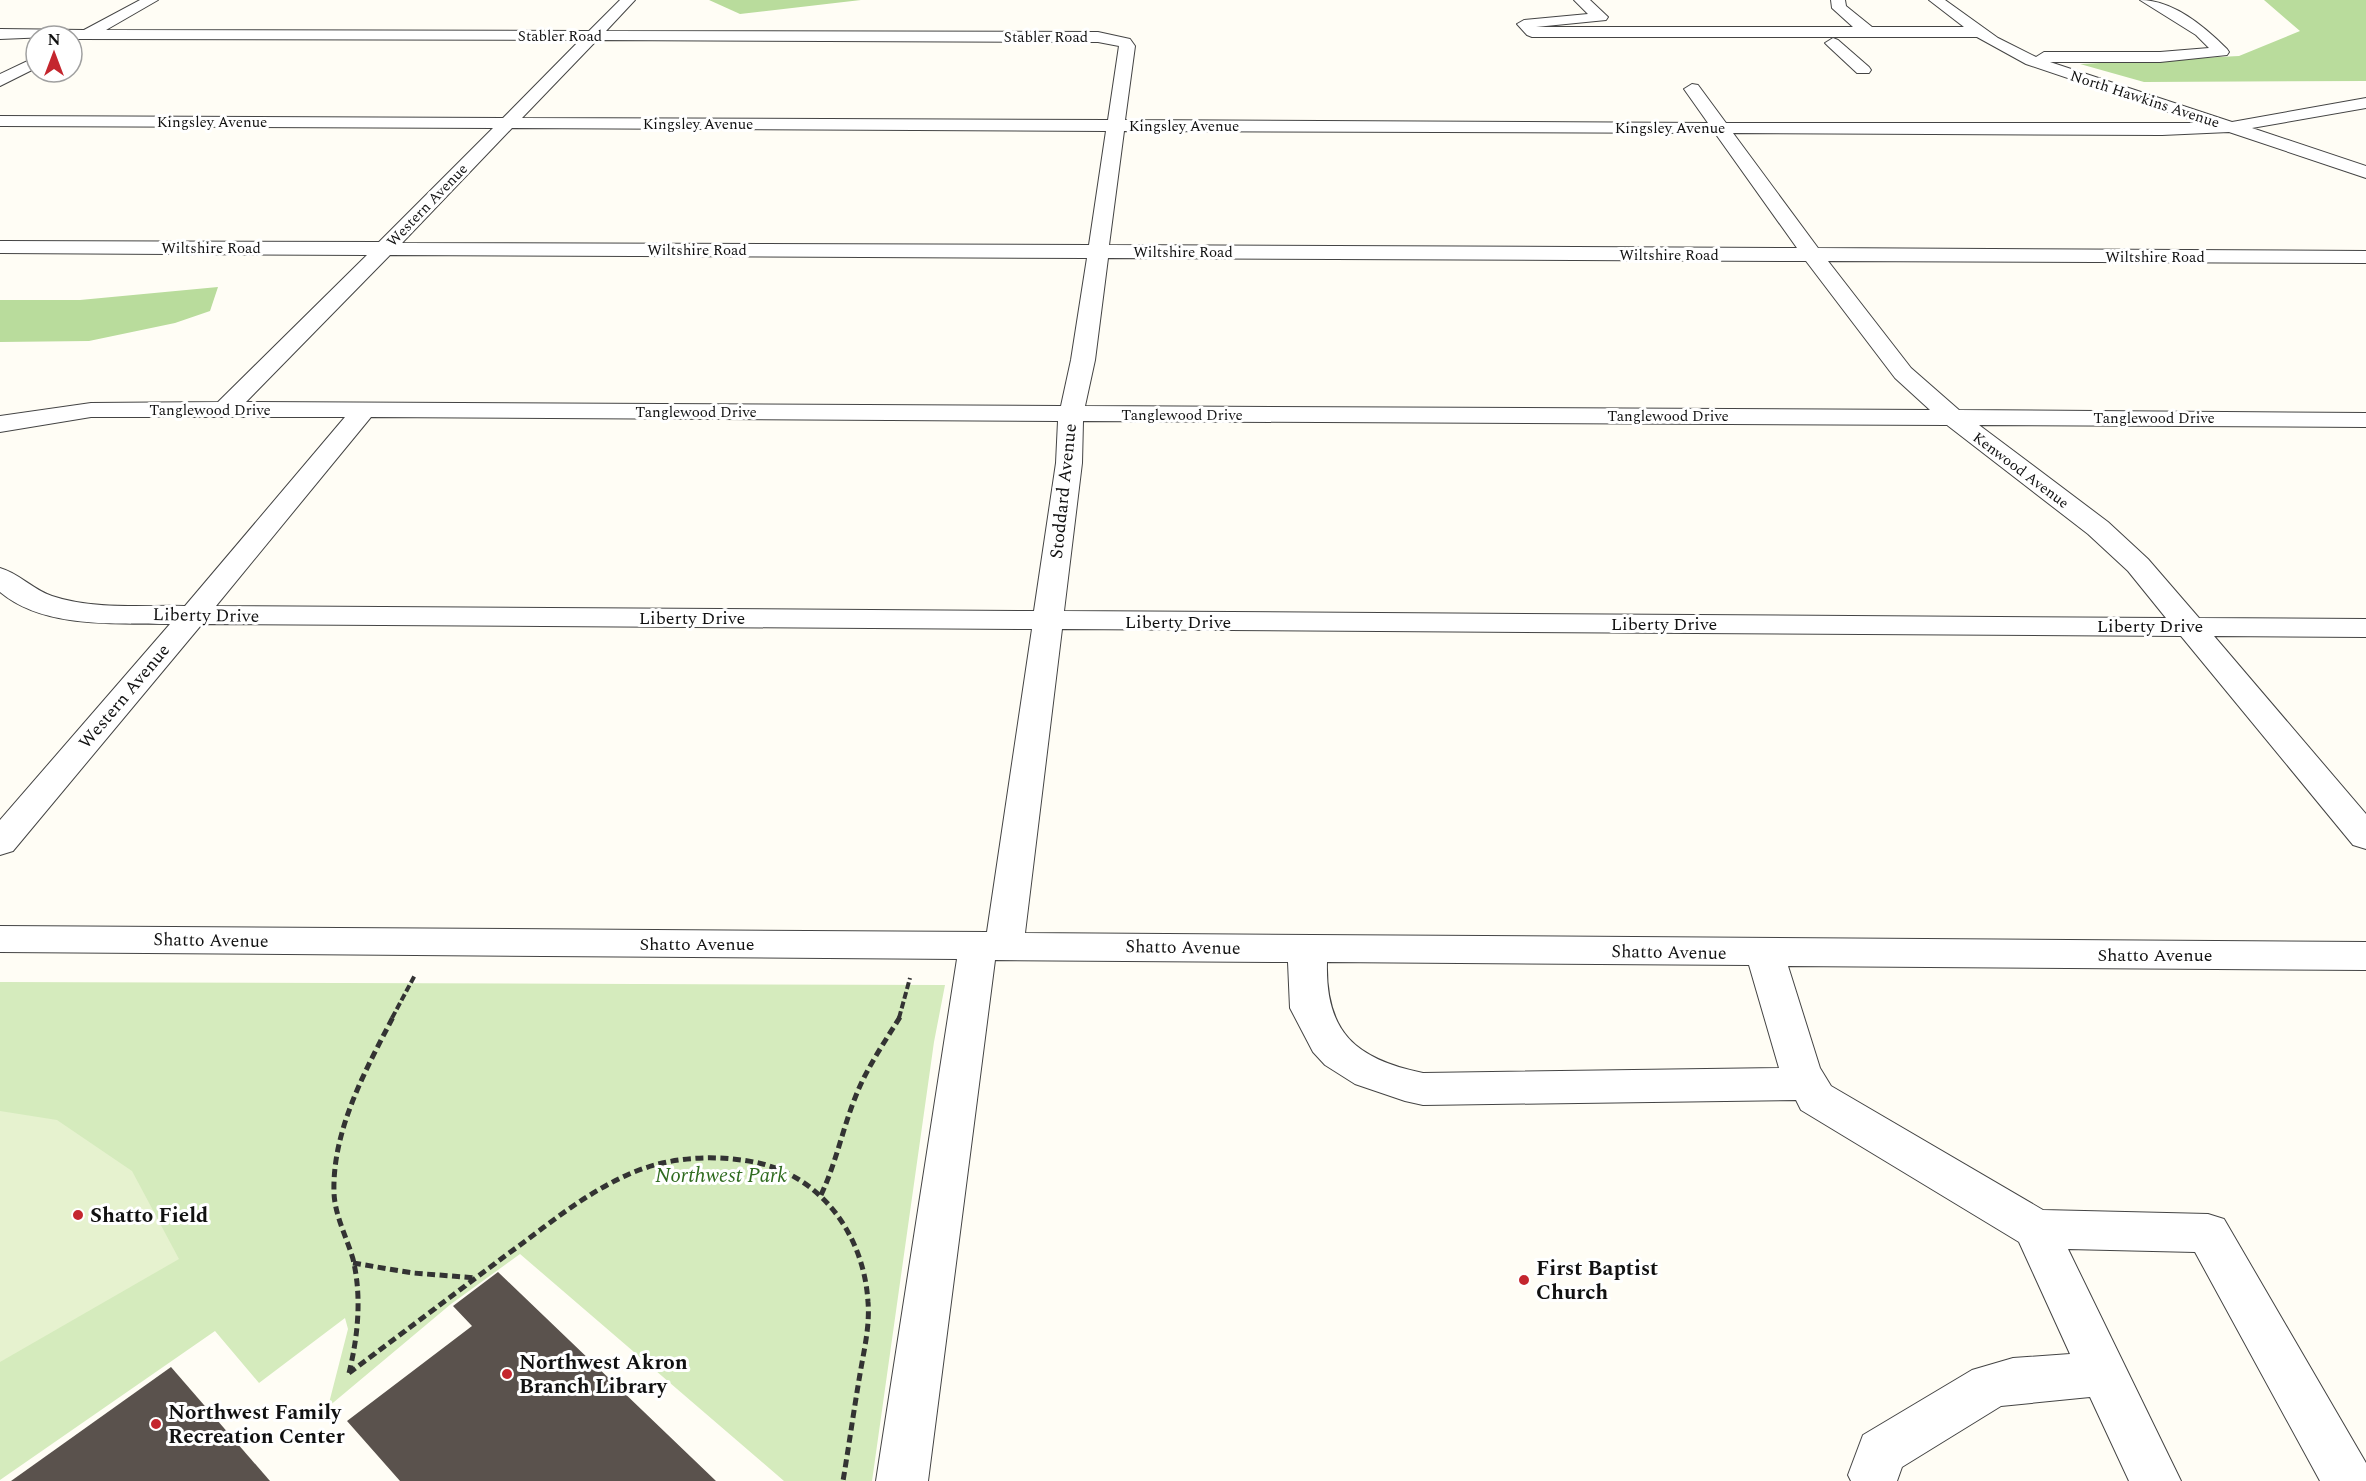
<svg xmlns="http://www.w3.org/2000/svg" width="2366" height="1481" viewBox="0 0 2366 1481" font-family="Spectral,serif">
<style>
.green{fill:#d5ebbd}
.forest{fill:#b9dc9c}
.pitch{fill:#e6f2cf}
.building{fill:#5a524d}
.lines{fill:none;stroke-linecap:round;stroke-linejoin:round}
.minor-casing{stroke:#444;stroke-width:2}
.path-far1{stroke:#333;stroke-width:4;stroke-dasharray:7 3;stroke-linecap:butt}
.path{stroke:#333;stroke-width:5;stroke-dasharray:8 4.5;stroke-linecap:butt}
.minor{fill:#fff;fill-rule:evenodd}
.poi-dot{fill:#c4262e;stroke:#fff;stroke-width:2}
.labels{text-anchor:middle;stroke-width:6;stroke-linejoin:round;paint-order:stroke}
.far-street-label{font-size:15px;fill:#111;stroke:#fff}
.street-label{font-size:18px;fill:#111;stroke:#fff}
.near-park-label{font-size:21px;font-style:italic;fill:#2f6b1f;stroke:#fff}
.near-poi-label{font-size:21px;font-weight:bold;fill:#111;stroke:#fff;text-anchor:start}
</style>
<rect width="100%" height="100%" fill="#fffdf5"/>
<path class="green" d="M0,982L945,985L934,1042L872,1481H784L520,1254L451,1304L328,1407L348,1329L345,1318L259,1383L215,1331L0,1480Z"/>
<g class="forest">
<path d="M709,0H861L740,14Z"/>
<path d="M2264,0H2366V81L2144,82L2080,64L2239,56L2300,31Z"/>
<path d="M218,287L210,311L175,323L89,341L0,342V300H80Z"/>
</g>
<path class="pitch" d="M0,1111L57,1120L132,1171L179,1259L0,1362Z"/>
<g class="building">
<path d="M498,1272L716,1481H400L347,1421L472,1326L453,1306Z"/>
<path d="M171,1367L270,1481H11Z"/>
</g>
<g class="lines">
<defs>
<g id="minor">
<path d="M140,0H158L106,30L589,31L620,0H635L606,31L1098,32L1130,39L1135,46L1125,120L1708,123L1684,89L1692,84L1698,85L1726,123H2201L2026,64L1977,37H1532L1527,35L1517,24L1524,20L1588,14L1574,0H1590L1608,17L1606,20L1536,27H1853L1832,8L1831,0H1845L1846,6L1872,27H1964L1929,0H1945L1998,38L2036,57L2044,52H2160L2209,48L2196,35L2140,0C2173,0 2204,26 2227,49L2229,52L2227,55L2160,62H2050L2232,122L2366,98V108L2252,128L2366,166V178L2229,132L2162,135L1733,133L1818,248L2366,251V263L1828,261L1911,368L1959,410L2366,413V427L1979,425L2108,522L2148,559L2199,618L2366,619V637L2214,636L2366,814V849L2353,845L2181,636L1062,629L1025,933L2366,942V970L1788,966L1820,1068L1831,1086L2043,1210L2208,1214L2224,1219L2366,1463V1481H2320L2195,1252L2068,1249L2181,1481H2129L2090,1397L2001,1406L1902,1467L1897,1481H1851L1848,1475L1863,1435L1972,1370L2013,1358L2070,1354L2019,1242L1801,1110L1796,1100L1423,1105L1405,1101L1355,1084L1325,1065L1313,1052L1290,1008L1288,962L995,960L928,1481H876L957,959L0,952V926L987,932L1032,629L202,624L13,851L0,855V820L170,624C116,623 44,629 0,592V568C19,573 33,590 52,596C94,610 142,605 185,606L345,417H91L0,432V416L91,403L218,402L367,255L0,253V241L379,242L493,128L0,126V116L503,118L580,40L72,39V36L0,39V29L84,30ZM597,40L1098,42L1119,46L1108,120L522,118ZM512,128L1106,131L1089,245L402,243ZM1124,131L1715,133L1797,248L1109,245ZM390,255L1087,258L1071,360L1061,406L246,402ZM1108,258L1806,261L1895,378L1930,410L1085,406L1095,360ZM371,417L1058,421L1056,463L1034,611L216,606ZM1083,421L1947,425L2088,534L2128,571L2166,618L1064,611L1082,463ZM1327,962L1749,965L1779,1068L1423,1073C1356,1059 1325,1033 1327,962Z"/>
<path d="M1833,38L1838,40L1869,67L1871,70L1869,73H1857L1828,46L1825,43Z"/>
<path d="M36,57V68L0,86V74Z"/>
</g>
</defs>
<use href="#minor" class="minor-casing"/>
<g class="path-far1">
<path d="M392,1018L415,975"/>
<path d="M899,1018L910,978"/>
</g>
<g class="path">
<path d="M821,1195C836,1163 842,1131 855,1098C866,1069 884,1043 900,1017"/>
<path d="M353,1263L413,1273L476,1278"/>
<path d="M349,1373C401,1334 453,1295 505,1256C544,1228 581,1196 625,1176C665,1157 711,1154 754,1162C821,1175 864,1235 868,1302C870,1326 864,1350 860,1374C854,1409 849,1445 843,1481"/>
<path d="M349,1373C358,1336 362,1297 353,1259C347,1238 335,1216 334,1193C332,1131 365,1071 393,1017"/>
</g>
<use href="#minor" class="minor"/>
</g>
<g class="poi-dot">
<circle cx="78" cy="1215" r="6"/>
<circle cx="1524" cy="1280" r="6"/>
<circle cx="507" cy="1374" r="6"/>
<circle cx="156" cy="1424" r="6"/>
</g>
<g class="labels">
<g class="far-street-label">
<text x="560" y="41">Stabler Road</text>
<text x="1046" y="42">Stabler Road</text>
<text transform="translate(2145 99) rotate(18)" y="5">North Hawkins Avenue</text>
<text x="212" y="127">Kingsley Avenue</text>
<text x="698" y="129">Kingsley Avenue</text>
<text x="1184" y="131">Kingsley Avenue</text>
<text x="1670" y="133">Kingsley Avenue</text>
<text transform="translate(427 205) rotate(-46)" y="5">Western Avenue</text>
<text x="211" y="253">Wiltshire Road</text>
<text x="697" y="255">Wiltshire Road</text>
<text x="1183" y="257">Wiltshire Road</text>
<text x="1669" y="260">Wiltshire Road</text>
<text x="2155" y="262">Wiltshire Road</text>
<text x="210" y="415">Tanglewood Drive</text>
<text x="696" y="417">Tanglewood Drive</text>
<text x="1182" y="420">Tanglewood Drive</text>
<text x="1668" y="421">Tanglewood Drive</text>
<text x="2154" y="423">Tanglewood Drive</text>
<text transform="translate(2021 470) rotate(37)" y="5">Kenwood Avenue</text>
</g>
<g class="street-label">
<text transform="translate(1063 491) rotate(-84)" y="6">Stoddard Avenue</text>
<text transform="translate(206 615) rotate(1)" y="6">Liberty Drive</text>
<text x="692" y="624">Liberty Drive</text>
<text x="1178" y="628">Liberty Drive</text>
<text x="1664" y="630">Liberty Drive</text>
<text x="2150" y="632">Liberty Drive</text>
<text transform="translate(124 696) rotate(-50)" y="6">Western Avenue</text>
<text transform="translate(211 940) rotate(1)" y="6">Shatto Avenue</text>
<text x="697" y="950">Shatto Avenue</text>
<text transform="translate(1183 947) rotate(1)" y="6">Shatto Avenue</text>
<text transform="translate(1669 952) rotate(1)" y="6">Shatto Avenue</text>
<text x="2155" y="961">Shatto Avenue</text>
</g>
<g class="near-park-label">
<text x="721" y="1182">Northwest Park</text>
</g>
<g class="near-poi-label">
<text x="90" y="1222">Shatto Field</text>
<text x="1536" y="1275">First Baptist<tspan x="1536" dy="24">Church</tspan></text>
<text x="519" y="1369">Northwest Akron<tspan x="519" dy="24">Branch Library</tspan></text>
<text x="168" y="1419">Northwest Family<tspan x="168" dy="24">Recreation Center</tspan></text>
</g>
</g>
<g transform="translate(54 54)"><circle r="28" fill="#ffffff" stroke="#a0a0a0" stroke-width="1.5"/>
<path d="M0-4.5L10 22L0 15L-10 22Z" fill="#c4262e"/>
<text y="-9" font-size="16" font-weight="bold" text-anchor="middle" fill="#111111">N</text>
</g>
</svg>
